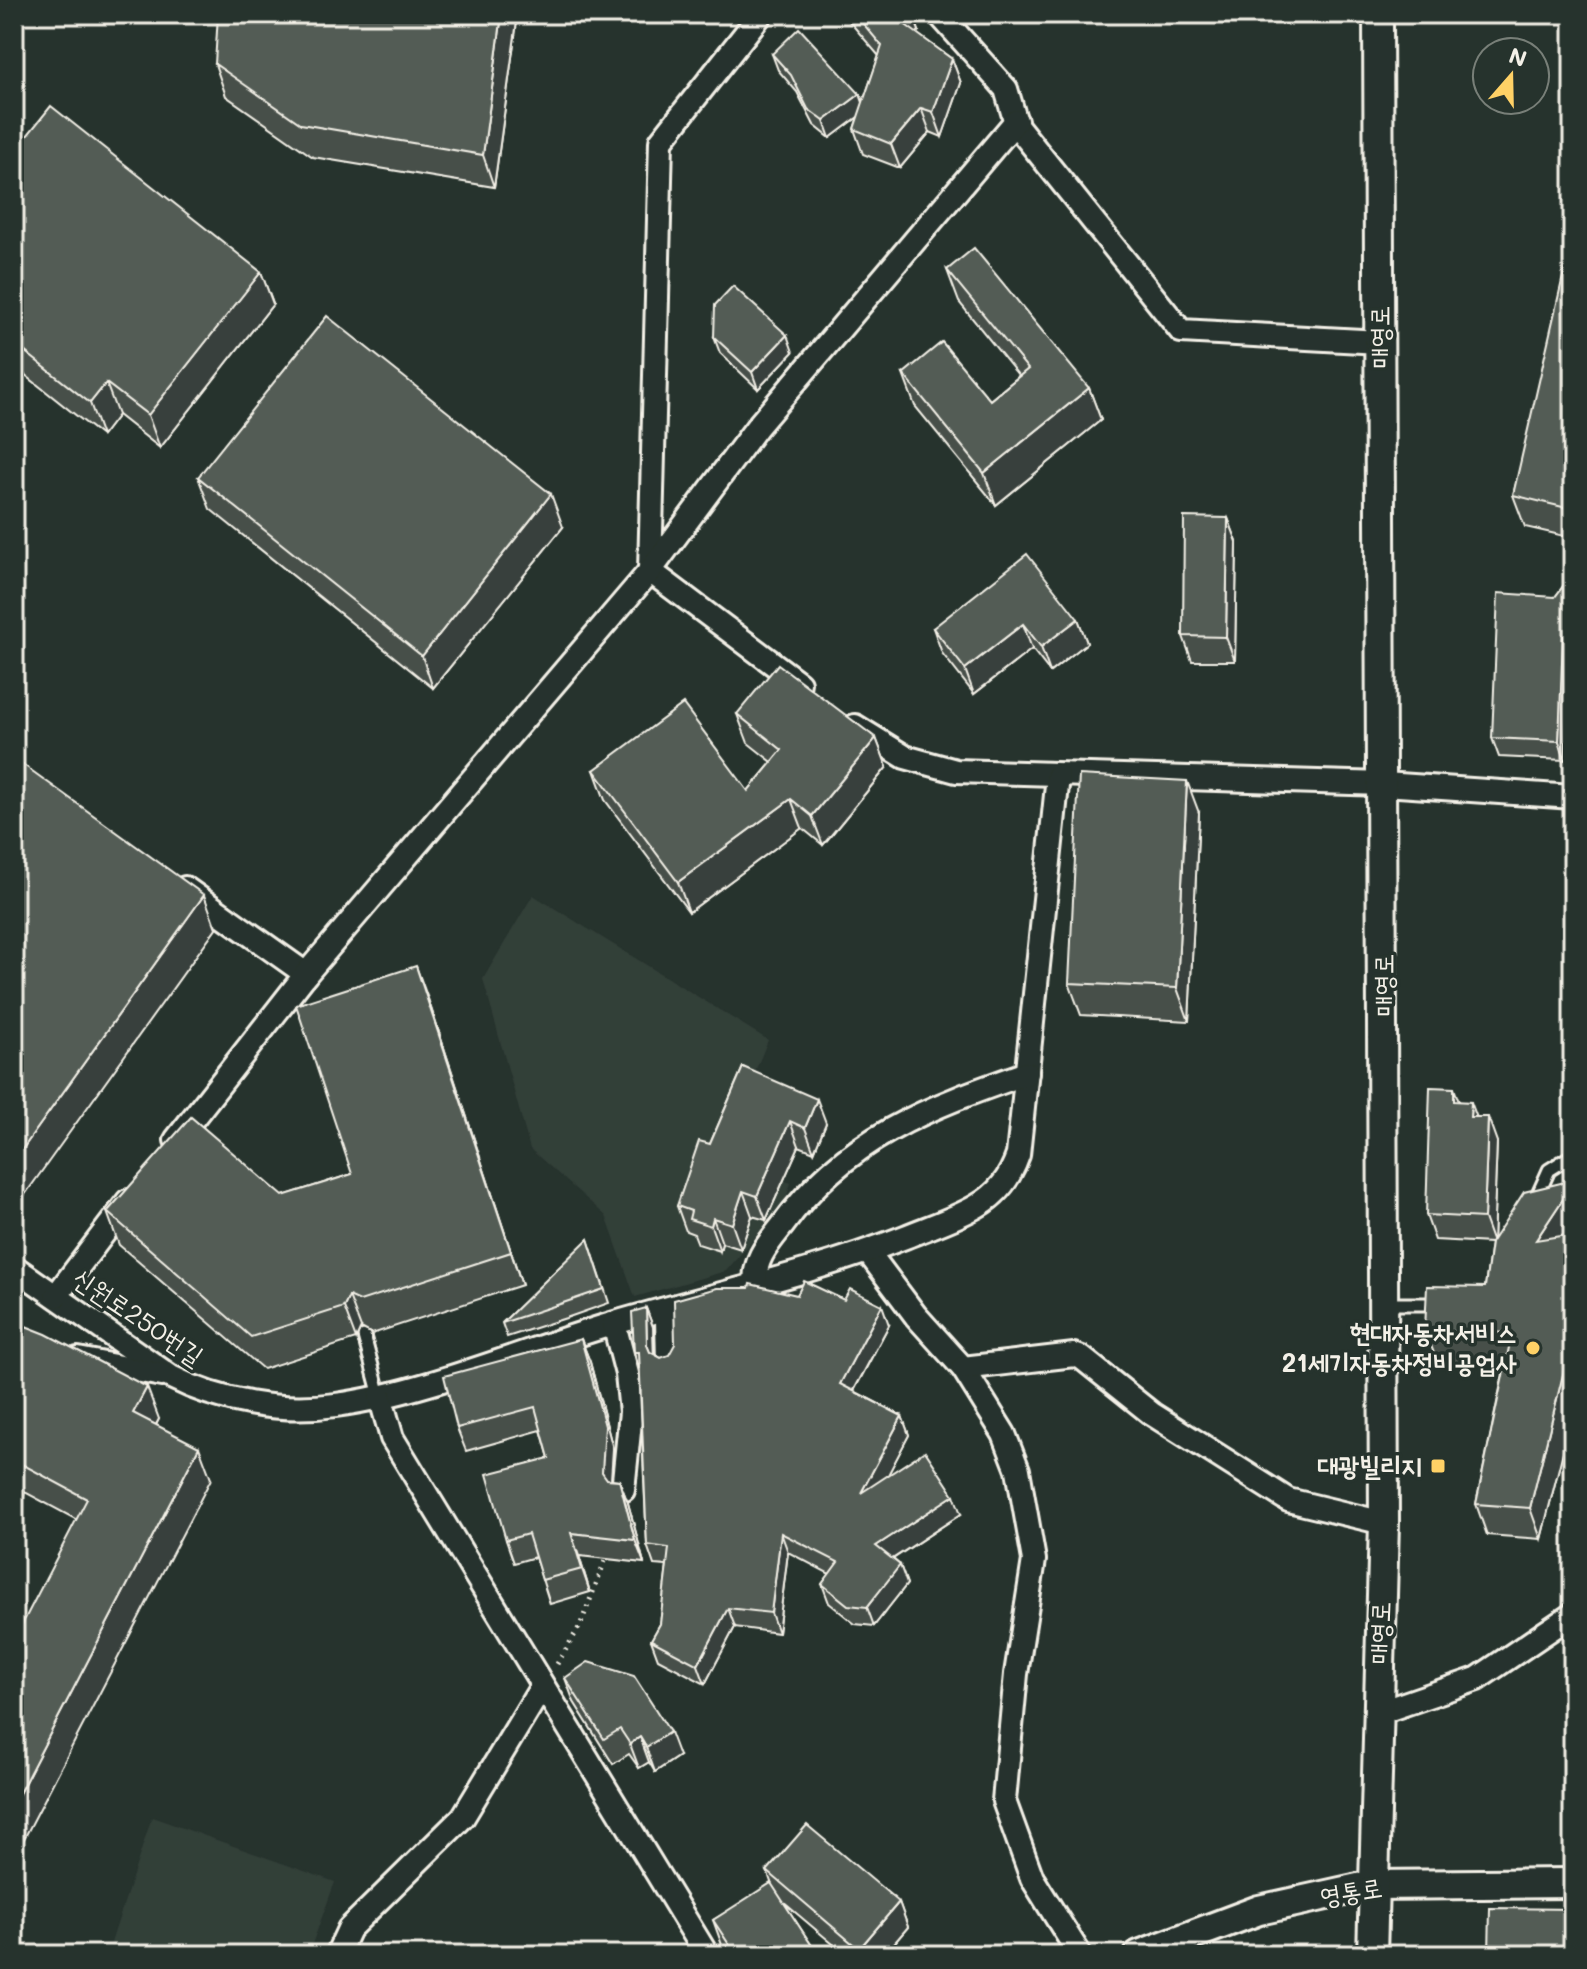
<svg xmlns="http://www.w3.org/2000/svg" width="1587" height="1969" viewBox="0 0 1587 1969" font-family="Mali,'Poor Story',sans-serif">
<style>
.built{fill:#333f39}
.lines{fill:none;stroke-linecap:round;stroke-linejoin:round}
.service-casing{stroke:#f4f1e8;stroke-width:17}
.minor-casing{stroke:#f4f1e8;stroke-width:28}
.tertiary-casing{stroke:#f4f1e8;stroke-width:34}
.path{stroke:#f4f1e8;stroke-width:5;stroke-dasharray:2 6;stroke-linecap:butt}
.service{stroke:#26332d;stroke-width:11}
.minor{stroke:#26332d;stroke-width:22}
.tertiary{stroke:#26332d;stroke-width:28}
.wall{fill:#474f49;stroke:#f4f1e8;stroke-width:2}
.shaded-wall{fill:#39403c;stroke:#f4f1e8;stroke-width:2}
.building{fill:#525c55;stroke:#f4f1e8;stroke-width:2}
.poi-dot{fill:#ffd166;stroke:#26332d;stroke-width:3}
.labels{text-anchor:middle;stroke-width:7;stroke-linejoin:round;paint-order:stroke}
.street-label{font-size:26px;fill:#f4f1e8;stroke:#26332d}
.poi-label{font-size:26px;font-weight:bold;fill:#f4f1e8;stroke:#26332d;text-anchor:end}
</style>
<rect width="100%" height="100%" fill="#26332d"/>
<filter id="ink" filterUnits="userSpaceOnUse"><feTurbulence type="fractalNoise" baseFrequency=".0125" numOctaves="2"/><feDisplacementMap in="SourceGraphic" scale="16" xChannelSelector="R" yChannelSelector="G"/><feConvolveMatrix kernelMatrix="1 2 1 2 8 2 1 2 1" color-interpolation-filters="sRGB"/></filter>
<g filter="url(#ink)">
<g class="built">
<path d="M533,895L768,1040L720,1157L791,1183L784,1204L726,1271L635,1297L606,1216L530,1149L483,979Z"/>
<path d="M152,1817L335,1882L308,1955H107Z"/>
</g>
<g class="lines">
<defs>
<g id="service">
<path d="M1535,1201L1549,1170L1573,1155"/>
<path d="M1384,1304H1439"/>
<path d="M364,1336L380,1396"/>
</g>
<g id="minor">
<path d="M761,14L661,141L650,571L799,683"/>
<path d="M939,14L1006,89L1017,126L1181,331L1380,342"/>
<path d="M855,726L905,757L956,771L1384,784L1573,797"/>
<path d="M185,888L306,974"/>
<path d="M176,1140L306,974L650,571L757,427L1016,121"/>
<path d="M868,1252L916,1316L963,1368L1004,1434L1018,1470L1034,1560L1016,1674L1004,1801L1032,1878L1080,1955"/>
<path d="M14,1267L171,1377C220,1402 280,1413 336,1405C425,1393 527,1349 615,1323C711,1295 811,1274 905,1237C929,1227 955,1219 977,1206C998,1194 1010,1178 1018,1155L1058,776"/>
<path d="M755,1285C754,1259 767,1245 782,1226C845,1138 929,1107 1027,1073"/>
<path d="M56,1296L128,1201"/>
<path d="M663,1310L667,1320L668,1363"/>
<path d="M614,1324L627,1374L631,1412L623,1490"/>
<path d="M78,1359L162,1375"/>
<path d="M963,1368L1074,1355L1082,1358L1152,1414L1288,1500L1384,1523"/>
<path d="M380,1396L392,1438L707,1955"/>
<path d="M1378,1713L1477,1679L1573,1614"/>
<path d="M337,1955L349,1929L463,1817L541,1688"/>
</g>
<g id="tertiary">
<path d="M1139,1955L1259,1910L1372,1885L1573,1883"/>
<path d="M1372,1955L1384,1523L1378,14"/>
</g>
</defs>
<use href="#service" class="service-casing"/>
<use href="#minor" class="minor-casing"/>
<use href="#tertiary" class="tertiary-casing"/>
<path class="path" d="M557,1664L580,1626L608,1553"/>
<use href="#service" class="service"/>
<use href="#minor" class="minor"/>
<use href="#tertiary" class="tertiary"/>
</g>
<g class="wall">
<path d="M518,14L494,187L313,157L226,96L215,64Z"/>
<path d="M843,14H913L919,31L916,33L952,59L961,83L942,137L930,132L900,168L863,154L854,129L858,117L830,138L814,125L797,92L778,70L772,54L860,94L863,102L879,56Z"/>
<path d="M14,152L261,272L273,304L160,448L118,415L102,436L14,366Z"/>
<path d="M1573,260V538L1525,527L1513,495Z"/>
<path d="M947,270L1089,388L1101,420L996,505L915,406L903,374L990,400L1019,376L959,302Z"/>
<path d="M714,337L793,352L758,389L720,353Z"/>
<path d="M198,477L563,527L433,688L210,509Z"/>
<path d="M1228,518L1237,542L1235,661H1192L1183,636Z"/>
<path d="M1573,573V657L1570,654L1565,760L1499,757L1492,738L1555,597Z"/>
<path d="M1078,619L1087,643L1050,672L1032,649L974,694L942,653L933,628Z"/>
<path d="M737,714L876,738L887,767L823,845L802,828L689,912L605,800L594,770L748,791L772,762L748,743Z"/>
<path d="M1199,813L1189,1021L1081,1015L1069,983Z"/>
<path d="M428,999L522,1285L372,1334L361,1328L356,1339L263,1369L119,1245L107,1212L283,1196L352,1174Z"/>
<path d="M743,1067L826,1123L814,1152L799,1146L766,1220L752,1216L741,1249L722,1243L720,1251L698,1244L694,1234L686,1231L677,1206L710,1144Z"/>
<path d="M1459,1101L1476,1117L1497,1142L1493,1239L1573,1180V1232L1571,1235L1573,1234V1412L1541,1539L1487,1535L1476,1504L1505,1364L1437,1361L1425,1330L1485,1287L1491,1243L1435,1240L1426,1215Z"/>
<path d="M588,1239L609,1303L566,1318L507,1337L502,1323Z"/>
<path d="M646,1308L653,1327L654,1354L661,1358L889,1325L854,1391L902,1416L909,1435L887,1476L961,1514L893,1559L900,1565L907,1584L874,1626L855,1624L829,1603L822,1584L830,1574L788,1552L778,1633L735,1627L705,1684L658,1659L651,1640L660,1624L667,1566L654,1565L647,1545L639,1367L634,1352Z"/>
<path d="M14,1329L159,1419L156,1425L211,1479L77,1520L25,1492L14,1512Z"/>
<path d="M581,1339L590,1362L613,1449L611,1479L619,1480L628,1503L644,1563L579,1556L590,1592L550,1604L535,1557L514,1563L506,1540L549,1458L541,1430L466,1451L457,1428Z"/>
<path d="M565,1678L679,1756L655,1772L649,1762L639,1768L629,1754L613,1764L574,1702Z"/>
<path d="M767,1871L899,1902L908,1927L884,1955H846L783,1902L818,1955H728L722,1945L713,1920L772,1885Z"/>
</g>
<g class="shaded-wall">
<path d="M502,14H518L494,187L483,155Z"/>
<path d="M900,14H913L919,31L905,42L896,18Z"/>
<path d="M952,59L961,83L942,137L933,112Z"/>
<path d="M860,94L866,111L830,138L824,121Z"/>
<path d="M921,108L930,132L900,168L891,144Z"/>
<path d="M261,272L273,304L160,448L148,415Z"/>
<path d="M787,335L793,352L758,389L752,372Z"/>
<path d="M106,383L118,415L102,436L90,403Z"/>
<path d="M1089,388L1101,420L996,505L984,473Z"/>
<path d="M1573,483V523L1567,508Z"/>
<path d="M551,494L563,527L433,688L422,656Z"/>
<path d="M1228,518L1237,542L1235,661L1226,637Z"/>
<path d="M1078,619L1087,643L1050,672L1041,647Z"/>
<path d="M1023,624L1032,649L974,694L965,669Z"/>
<path d="M1563,636L1570,654L1565,760L1559,741Z"/>
<path d="M876,738L887,767L823,845L812,816Z"/>
<path d="M1187,781L1199,813L1189,1021L1177,988Z"/>
<path d="M791,799L802,828L689,912L678,882Z"/>
<path d="M204,895L216,928L14,1210V1161Z"/>
<path d="M416,966L428,999L522,1285L511,1252Z"/>
<path d="M1454,1088L1463,1113L1454,1101Z"/>
<path d="M817,1099L826,1123L814,1152L805,1128Z"/>
<path d="M1471,1102L1480,1126L1470,1117Z"/>
<path d="M1488,1117L1497,1142L1493,1243L1484,1218Z"/>
<path d="M790,1121L799,1146L766,1220L757,1196Z"/>
<path d="M1573,1184V1232L1547,1272L1536,1240Z"/>
<path d="M743,1191L752,1216L741,1249L732,1224Z"/>
<path d="M713,1218L722,1243L720,1251L711,1226Z"/>
<path d="M349,1296L361,1328L356,1339L344,1307Z"/>
<path d="M882,1305L889,1325L847,1403L840,1384Z"/>
<path d="M646,1308L653,1327L654,1364L647,1345Z"/>
<path d="M1573,1334V1412L1541,1539L1530,1508Z"/>
<path d="M581,1339L590,1362L613,1449L610,1495L602,1472Z"/>
<path d="M147,1387L159,1419L145,1445L133,1413Z"/>
<path d="M902,1416L909,1435L868,1513L861,1493Z"/>
<path d="M199,1447L211,1479L14,1858V1803Z"/>
<path d="M14,1462L25,1492L14,1512Z"/>
<path d="M619,1480L628,1503L644,1563L635,1540Z"/>
<path d="M954,1495L961,1514L883,1565L876,1546Z"/>
<path d="M571,1533L579,1556L590,1592L582,1569Z"/>
<path d="M781,1533L788,1552L778,1633L771,1613Z"/>
<path d="M900,1565L907,1584L874,1626L867,1607Z"/>
<path d="M728,1608L735,1627L705,1684L698,1665Z"/>
<path d="M670,1732L679,1756L655,1772L646,1747Z"/>
<path d="M640,1737L649,1762L639,1768L630,1744Z"/>
<path d="M899,1902L908,1927L884,1955H862L859,1949Z"/>
</g>
<g class="building">
<path d="M218,14H502L483,155L301,124L215,64Z"/>
<path d="M855,14H900L896,18L952,59L933,112L921,108L891,144L854,129L882,46Z"/>
<path d="M799,28L860,94L824,121L808,109L791,75L772,54Z"/>
<path d="M51,106L261,272L148,415L106,383L90,403L14,343V152Z"/>
<path d="M974,248L1089,388L984,473L903,374L942,342L990,400L1028,369L947,270Z"/>
<path d="M1567,259L1573,260V483L1567,508L1513,495Z"/>
<path d="M733,286L787,335L752,372L714,337L715,305Z"/>
<path d="M327,316L551,494L422,656L198,477Z"/>
<path d="M1184,517L1228,518L1226,637L1183,636Z"/>
<path d="M1027,554L1078,619L1041,647L1023,624L965,669L933,628Z"/>
<path d="M1573,573V644L1563,636L1559,741L1492,738L1498,593L1555,597Z"/>
<path d="M778,664L876,738L812,816L791,799L678,882L594,770L683,704L748,791L782,750L737,714Z"/>
<path d="M14,758L204,895L14,1161Z"/>
<path d="M1079,775L1187,781L1177,988L1069,983Z"/>
<path d="M416,966L511,1252L360,1301L349,1296L344,1307L251,1337L107,1212L191,1117L283,1196L352,1174L296,1005Z"/>
<path d="M743,1067L817,1099L805,1128L790,1121L757,1196L743,1191L732,1224L713,1218L711,1226L689,1219L691,1211L677,1206L699,1141L710,1144Z"/>
<path d="M1430,1087L1454,1088V1101L1471,1102L1470,1117H1488L1484,1218L1426,1215Z"/>
<path d="M1573,1180V1184L1536,1240L1573,1234V1334L1530,1508L1476,1504L1512,1333L1425,1330L1427,1286L1485,1287L1491,1243L1524,1192Z"/>
<path d="M588,1239L604,1289L560,1304L502,1323Z"/>
<path d="M804,1281L844,1300L850,1289L882,1305L840,1384L902,1416L861,1493L925,1451L954,1495L876,1546L900,1565L867,1607L848,1605L822,1584L838,1562L781,1533L771,1613L728,1608L698,1665L651,1640L660,1624L669,1548L647,1545L639,1352H634L632,1312L646,1308L647,1345L650,1352L661,1358L669,1355L675,1344L674,1300L717,1288H749L750,1284L797,1295Z"/>
<path d="M18,1323L46,1334L147,1387L133,1413L199,1447L14,1803V1640L87,1499L14,1460V1329Z"/>
<path d="M581,1339L605,1426L602,1472L607,1479L619,1480L635,1540L571,1533L582,1569L542,1580L528,1534L506,1540L487,1474L549,1458L535,1407L457,1428L444,1376Z"/>
<path d="M588,1662L634,1676L670,1732L646,1747L640,1737L630,1744L620,1729L604,1739L565,1678Z"/>
<path d="M807,1825L899,1902L859,1949L767,1871Z"/>
<path d="M771,1883L818,1955H736L713,1920Z"/>
<path d="M1490,1908L1573,1909V1955H1489Z"/>
</g>
</g>
<g class="poi-dot">
<circle cx="1533" cy="1348" r="8"/>
<rect x="1430" y="1458" width="16" height="16" rx="4"/>
</g>
<g class="labels">
<g class="street-label">
<text transform="translate(1380 337) rotate(-90)" y="9">매영로</text>
<text transform="translate(1384 985) rotate(-90)" y="9">매영로</text>
<text transform="translate(138 1317) rotate(34)" y="9">신원로250번길</text>
<text transform="translate(1380 1633) rotate(-88)" y="9">매영로</text>
<text transform="translate(1351 1892) rotate(-9)" y="9">영통로</text>
</g>
<g class="poi-label">
<text x="1517" y="1342">현대자동차서비스<tspan x="1517" dy="30">21세기자동차정비공업사</tspan></text>
<text x="1422" y="1475">대광빌리지</text>
</g>
</g>
<rect width="1587" height="1969" fill="none" stroke="#26332d" stroke-width="48"/>
<rect x="24" y="24" width="1539" height="1921" fill="none" stroke="#f4f1e8" stroke-width="3" filter="url(#ink)"/>
<g transform="translate(1511 76) rotate(20)"><circle r="38" fill="#26332d" stroke="#787f78" stroke-width="2"/>
<path d="M0-6L14 30L0 20L-14 30Z" fill="#ffd166"/>
<text y="-12" font-size="22" font-weight="bold" text-anchor="middle" fill="#f4f1e8">N</text>
</g>
</svg>
